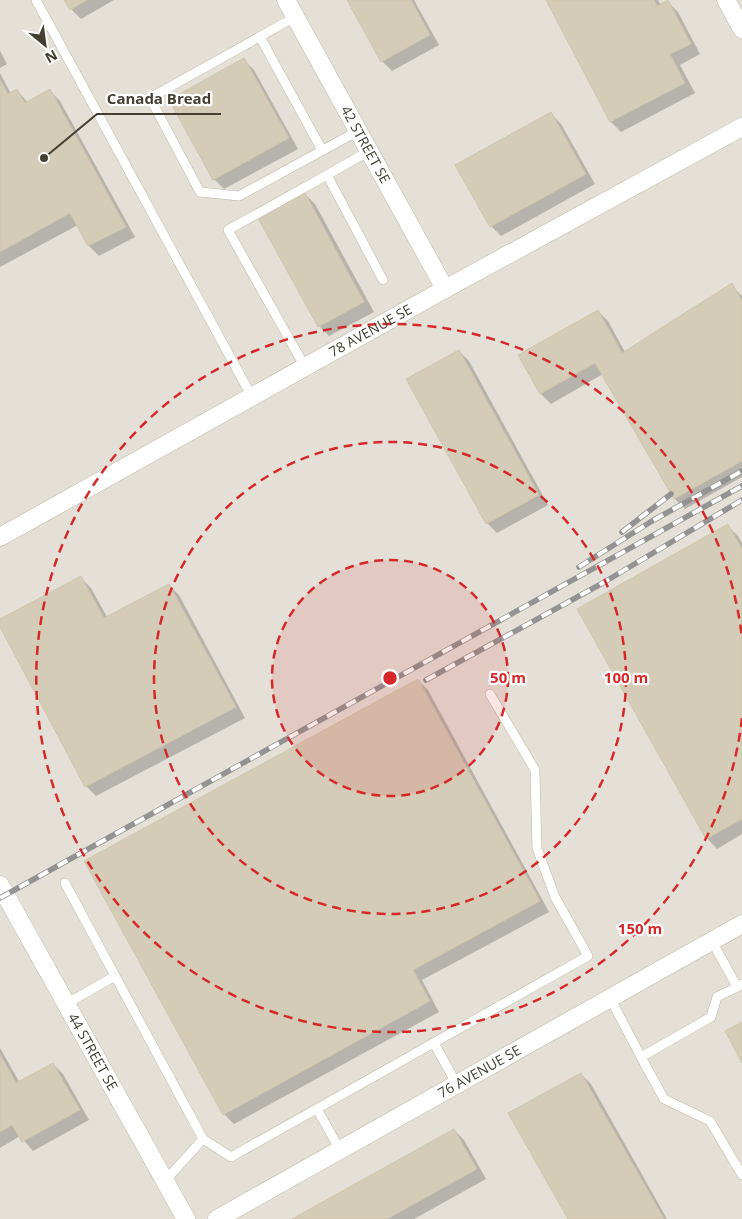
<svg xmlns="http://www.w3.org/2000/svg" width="742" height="1219" viewBox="0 0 742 1219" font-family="'Open Sans',sans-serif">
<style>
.industrial{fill:#e4e0d7}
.shadow{fill:#0003}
.building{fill:#d4ccb7;stroke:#d0c5a9}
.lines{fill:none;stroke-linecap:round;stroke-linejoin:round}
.lane-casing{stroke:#beb8a4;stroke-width:10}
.street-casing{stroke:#beb8a4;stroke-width:19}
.lane{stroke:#fff;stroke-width:9}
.street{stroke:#fff;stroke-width:18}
.rail-casing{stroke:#939393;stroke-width:5.5}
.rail{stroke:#fff;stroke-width:4;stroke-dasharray:11;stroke-linecap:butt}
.ring{fill:none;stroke:#d62828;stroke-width:2.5;stroke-dasharray:9 6}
.labels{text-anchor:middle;stroke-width:4.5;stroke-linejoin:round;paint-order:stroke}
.street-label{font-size:14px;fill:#443f32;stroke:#fff}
.centre{fill:#d62828;stroke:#fff;stroke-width:2.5}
.ring-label{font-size:15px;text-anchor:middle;font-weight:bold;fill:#d62828;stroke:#fff;stroke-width:4.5;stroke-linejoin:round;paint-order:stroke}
.leader{fill:none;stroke:#443f32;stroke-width:2}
.callout-dot{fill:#443f32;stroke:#fff;stroke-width:2}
.callout-label{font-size:15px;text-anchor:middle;font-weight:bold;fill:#443f32;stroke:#fff;stroke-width:4.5;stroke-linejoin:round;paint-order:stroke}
</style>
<rect width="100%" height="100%" fill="#f3efe2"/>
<rect class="industrial" x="0" y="0" width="742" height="1219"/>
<g class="shadow">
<path d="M66,0H114L81,19L71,9Z"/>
<path d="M348,0H414L439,45L392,71L382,61Z"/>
<path d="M548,0H658L661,6L668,2L678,12L700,54L680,65L695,93L621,132L611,122Z"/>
<path d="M0,51L7,64L0,68Z"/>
<path d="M244,60L254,70L298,149L224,189L214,179Z"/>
<path d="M0,73L11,94L17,90L28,103L50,91L60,101L135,237L99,256L89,246L78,225L0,267Z"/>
<path d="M551,114L561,124L595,184L501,236L491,226Z"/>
<path d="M305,194L315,204L374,312L329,336L319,326Z"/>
<path d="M731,285L742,296V477L685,509L675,499L603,374L551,404L541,394L598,311L608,321L625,352Z"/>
<path d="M459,351L469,361L548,505L497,533L487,523Z"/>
<path d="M728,526L738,536L742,543V834L717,849L707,838Z"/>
<path d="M81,578L91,588L107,617L169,585L179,595L245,718L96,796L86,786L0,624V621Z"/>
<path d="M418,680L428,690L549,912L422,980L439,1012L234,1124L224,1114Z"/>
<path d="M0,1048L20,1083L53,1064L63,1074L89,1120L33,1151L20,1136L0,1148Z"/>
<path d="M581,1074L591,1084L667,1219H569Z"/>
<path d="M454,1130L464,1140L486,1179L414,1219H295Z"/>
</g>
<g class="building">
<path d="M64,0H87L70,10Z"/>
<path d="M347,0H411L430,35L381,62Z"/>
<path d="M546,0H654L657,6L668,0L691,44L670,54L685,83L610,122Z"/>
<path d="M244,58L289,138L213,180L169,100Z"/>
<path d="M0,80L8,94L17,89L25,103L50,89L126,227L88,246L70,213L0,252Z"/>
<path d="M551,112L586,174L490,227L455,165Z"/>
<path d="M305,193L364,302L318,327L258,218Z"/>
<path d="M732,283L742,301V461L674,499L595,363L540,394L518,355L598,310L622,353Z"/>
<path d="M459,350L539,495L486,524L406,379Z"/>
<path d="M728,524L742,549V819L706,839L577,609Z"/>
<path d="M81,576L104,618L169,584L236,707L85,787L0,627V619Z"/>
<path d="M418,679L540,901L413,970L430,1001L223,1115L84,861Z"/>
<path d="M742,1022V1063L725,1031Z"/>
<path d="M0,1054L16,1083L53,1063L80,1110L22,1142L12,1125L0,1132Z"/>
<path d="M581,1073L664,1219H568L508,1113Z"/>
<path d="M454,1129L477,1169L387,1219H292Z"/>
</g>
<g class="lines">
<defs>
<g id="lane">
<path d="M36,0L252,397"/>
<path d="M295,17L150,98L200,192L239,196L358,131"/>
<path d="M260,37L322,150"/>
<path d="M369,151L327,175L383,280"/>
<path d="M305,367L228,230L327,175"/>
<path d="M65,883L203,1139L165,1181"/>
<path d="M712,941L737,987L742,984"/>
<path d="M610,998L641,1057L711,1017L717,997L737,987"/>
<path d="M66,1004L115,976"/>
<path d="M434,1043L457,1085"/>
<path d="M641,1057L664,1099L710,1121L742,1175"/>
<path d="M317,1109L340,1150"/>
<path d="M203,1139L231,1157L588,956L555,897L537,848L535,770L490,694"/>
</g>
<g id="street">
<path id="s1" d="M286,0L445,289"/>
<path d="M726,0L742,29"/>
<path id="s2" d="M0,537L445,289L742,127"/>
<path id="s3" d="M0,885L186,1219"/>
<path id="s4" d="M217,1219L742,924"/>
</g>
</defs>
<use href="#lane" class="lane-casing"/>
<use href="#street" class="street-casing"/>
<use href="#lane" class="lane"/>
<use href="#street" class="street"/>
<defs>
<g id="rail">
<path d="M622,532L671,494"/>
<path d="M579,567L652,521L742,471"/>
<path d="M426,680L601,584L742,500"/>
<path d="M0,898L742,486"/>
</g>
</defs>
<use href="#rail" class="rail-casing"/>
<use href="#rail" class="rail"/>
</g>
<circle cx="390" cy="678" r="118" fill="#d62828" fill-opacity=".12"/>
<g class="ring">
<circle cx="390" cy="678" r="118"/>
<circle cx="390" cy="678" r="236"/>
<path d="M742 718A354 354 0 1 1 742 638"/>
</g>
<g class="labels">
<g class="street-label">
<text dy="5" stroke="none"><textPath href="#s1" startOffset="165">42 STREET SE</textPath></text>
<text dy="5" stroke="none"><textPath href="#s2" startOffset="424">78 AVENUE SE</textPath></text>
<text dy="5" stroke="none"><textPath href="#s3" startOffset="191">44 STREET SE</textPath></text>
<text dy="5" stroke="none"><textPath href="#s4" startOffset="301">76 AVENUE SE</textPath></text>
</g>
</g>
<circle cx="390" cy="678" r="8" class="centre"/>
<g class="ring-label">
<text x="508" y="683">50 m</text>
<text x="626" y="683">100 m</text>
<text x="640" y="934">150 m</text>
</g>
<path class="leader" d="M44 158L97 114H221"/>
<circle class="callout-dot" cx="44" cy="158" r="5"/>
<g class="callout-label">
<text x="159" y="104">Canada Bread</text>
</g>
<g transform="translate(45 45) rotate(151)" stroke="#ffffff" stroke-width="4" paint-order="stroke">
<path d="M0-4L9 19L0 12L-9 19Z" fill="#443f32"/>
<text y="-8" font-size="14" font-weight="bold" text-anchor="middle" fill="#443f32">N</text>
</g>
</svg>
